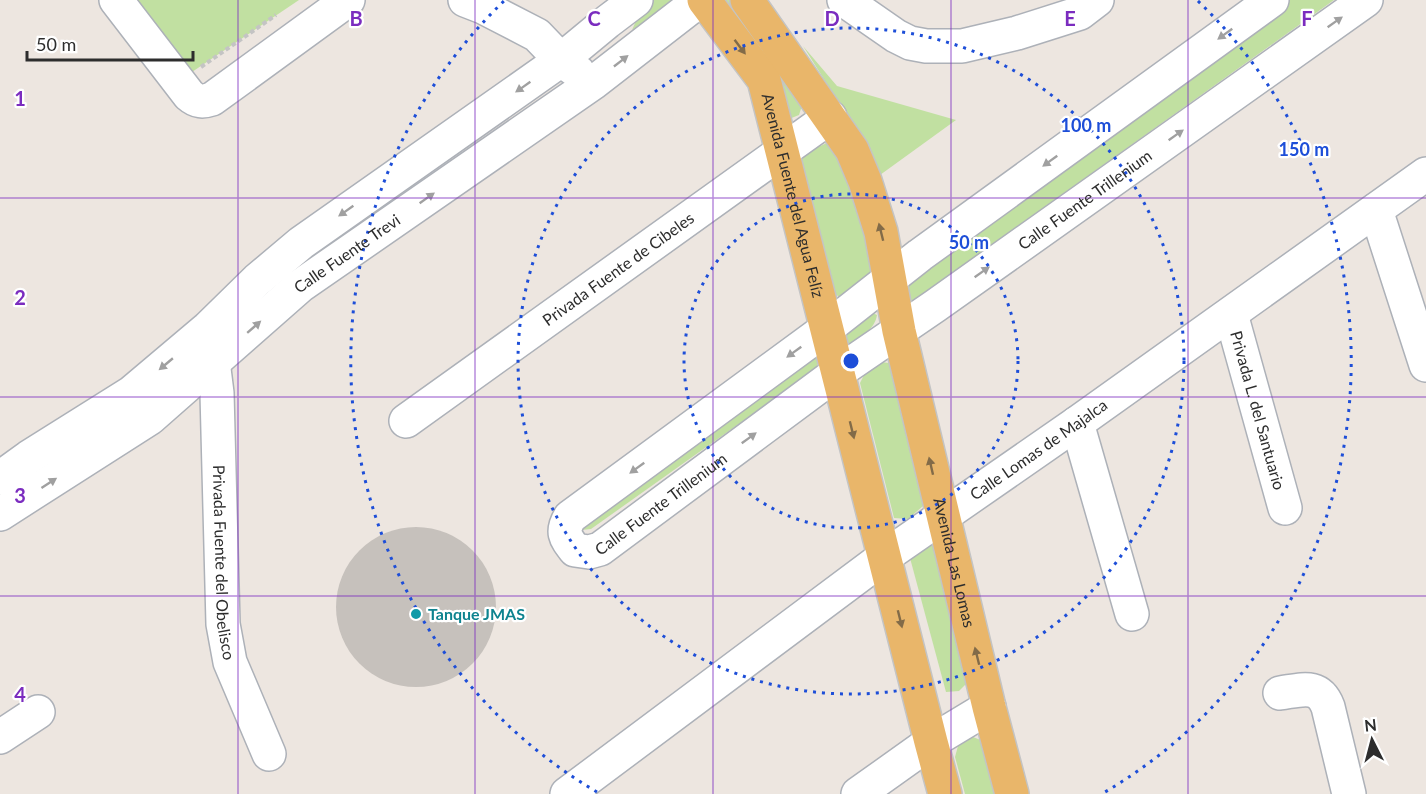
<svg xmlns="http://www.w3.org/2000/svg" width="1426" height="794" viewBox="0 0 1426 794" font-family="Lato,sans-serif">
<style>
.green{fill:#c1e0a1}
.building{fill:#c6c1bc}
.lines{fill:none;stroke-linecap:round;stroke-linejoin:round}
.minor-casing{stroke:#adb1b8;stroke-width:36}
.major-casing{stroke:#c4c4c4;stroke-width:36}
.path{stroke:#c4c4c4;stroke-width:4;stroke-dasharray:4.5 3;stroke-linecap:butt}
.minor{stroke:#fff;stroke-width:33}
.major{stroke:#e9b66a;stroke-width:33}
.oneway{fill:#a0a0a0}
.oneway2{fill:#826b48}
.grid{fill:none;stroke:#7b2cbf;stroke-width:1.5;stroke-opacity:0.55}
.ring{fill:none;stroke:#1d4ed8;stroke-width:3;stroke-dasharray:3 6}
.culture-dot{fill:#0f9aa8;stroke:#fff;stroke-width:2}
.labels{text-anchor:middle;stroke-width:4.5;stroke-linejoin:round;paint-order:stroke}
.street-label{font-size:16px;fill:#2d2d2d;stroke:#fff}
.culture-label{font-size:16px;font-weight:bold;fill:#0d838f;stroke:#fff;text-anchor:start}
.grid-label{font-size:20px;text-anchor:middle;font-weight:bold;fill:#7b2cbf;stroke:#fff;stroke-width:4.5;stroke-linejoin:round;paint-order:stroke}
.centre{fill:#1d4ed8;stroke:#fff;stroke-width:3}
.ring-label{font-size:18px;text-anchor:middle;font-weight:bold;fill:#1d4ed8;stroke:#fff;stroke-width:4.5;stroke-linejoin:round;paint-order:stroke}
</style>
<rect width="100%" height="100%" fill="#ede6e0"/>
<g class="green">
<path d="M124,0H299L186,76Z"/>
<path d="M648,0H675L660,12L632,30L642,7Z"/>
<path d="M712,0H733L803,102L799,115L784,121Z"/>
<path d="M1288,0H1334L909,304L901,278Z"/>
<path d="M803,46L837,86L956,120L880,175L841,106Z"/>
<path d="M831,141H836L882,269L844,298L839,297L832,291L799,156Z"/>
<path d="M866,310L877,315C875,329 861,337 849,344L840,336Z"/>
<path d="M813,355L818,359L817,366L812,372L591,529L582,530L580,525Z"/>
<path d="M881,362L889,363L924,493L923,506L908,519L894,518L860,383L866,371Z"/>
<path d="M926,544L934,545L972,678L959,691L946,692L910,558Z"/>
<path d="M973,737L983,741L999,794H965L955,757L958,746Z"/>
</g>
<circle class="building" cx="416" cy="607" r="80"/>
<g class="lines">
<defs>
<g id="minor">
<path d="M116,0L189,95C197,102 203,102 212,99L348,0"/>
<path d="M465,0L483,7L537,35L561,60L578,72"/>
<path d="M844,0L896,36L910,43L926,46H962L1017,33L1080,13L1097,0"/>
<path id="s1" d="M1272,0L920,255L826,329L570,517C561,532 565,537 575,550L589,552L600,549L837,373L935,306L1366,0"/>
<path d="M1376,210L1426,365"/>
<path id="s2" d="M1231,314L1285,508"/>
<path id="s3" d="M211,345L217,393L223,624L230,662L269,754"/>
<path id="s4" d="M406,421L830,117"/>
<path d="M1077,423L1132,614"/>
<path d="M0,478L29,457L131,393L208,328L257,280L301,243L561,60L607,22L636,0"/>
<path id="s5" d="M0,514L150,418L300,286L593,83L700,0"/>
<path d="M1280,693C1302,690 1319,683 1328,707L1349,794"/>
<path d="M0,737L38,712"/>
<path id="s6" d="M567,794L884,557L1077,423L1426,174"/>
<path d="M858,794L931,742L989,707"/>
</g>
<g id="major">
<path id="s7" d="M704,0L764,80L931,742L945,794"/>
<path id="s8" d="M747,0L852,150L865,181L881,232L899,331L989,707L1012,794"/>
</g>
</defs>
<use href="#minor" class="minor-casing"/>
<use href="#major" class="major-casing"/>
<path class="path" d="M201,67L276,15"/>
<use href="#minor" class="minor"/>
<use href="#major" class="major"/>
</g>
<defs><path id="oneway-solid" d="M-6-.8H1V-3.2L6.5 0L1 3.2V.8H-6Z" transform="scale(1.5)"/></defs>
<g class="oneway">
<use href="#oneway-solid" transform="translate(1335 22) rotate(-35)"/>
<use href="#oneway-solid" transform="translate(1225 34) rotate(144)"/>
<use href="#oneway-solid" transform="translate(621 61) rotate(-38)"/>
<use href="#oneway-solid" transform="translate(523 87) rotate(145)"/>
<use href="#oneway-solid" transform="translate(1176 135) rotate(-35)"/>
<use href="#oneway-solid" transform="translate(1050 161) rotate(144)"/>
<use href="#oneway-solid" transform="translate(427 198) rotate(-35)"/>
<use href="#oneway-solid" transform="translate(346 211) rotate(145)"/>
<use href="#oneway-solid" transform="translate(982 272) rotate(-35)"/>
<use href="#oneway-solid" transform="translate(254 327) rotate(-41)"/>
<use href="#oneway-solid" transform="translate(794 352) rotate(144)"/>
<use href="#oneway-solid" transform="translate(166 364) rotate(140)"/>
<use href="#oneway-solid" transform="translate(749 438) rotate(-36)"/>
<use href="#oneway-solid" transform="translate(637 468) rotate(144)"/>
<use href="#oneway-solid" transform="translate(49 483) rotate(-33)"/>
</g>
<g class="oneway2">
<use href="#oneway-solid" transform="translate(740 47) rotate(53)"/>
<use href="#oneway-solid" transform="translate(881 232) rotate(-104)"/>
<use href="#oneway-solid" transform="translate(852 430) rotate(76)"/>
<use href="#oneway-solid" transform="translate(931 466) rotate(-103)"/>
<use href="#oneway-solid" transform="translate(900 619) rotate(76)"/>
<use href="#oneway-solid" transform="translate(977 656) rotate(-104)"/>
</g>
<path class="grid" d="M238,0V794M475,0V794M713,0V794M951,0V794M1188,0V794M0,198H1426M0,397H1426M0,596H1426"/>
<g class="ring">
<circle cx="851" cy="361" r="167"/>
<circle cx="851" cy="361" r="333"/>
<path d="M597 792A500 500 0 0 1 504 1M1198 1A500 500 0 0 1 1105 792"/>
</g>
<circle class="culture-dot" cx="416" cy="614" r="6"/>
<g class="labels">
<g class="street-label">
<text dy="6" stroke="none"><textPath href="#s7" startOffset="219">Avenida Fuente del Agua Felíz</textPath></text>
<text dy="6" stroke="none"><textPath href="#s1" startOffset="1532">Calle Fuente Trillenium</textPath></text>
<text dy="6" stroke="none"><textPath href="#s5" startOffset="435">Calle Fuente Trevi</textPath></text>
<text dy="6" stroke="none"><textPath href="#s4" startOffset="261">Privada Fuente de Cibeles</textPath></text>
<text dy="6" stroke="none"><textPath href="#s2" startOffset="100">Privada L. del Santuario</textPath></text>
<text dy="6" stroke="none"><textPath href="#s6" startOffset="584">Calle Lomas de Majalca</textPath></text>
<text dy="6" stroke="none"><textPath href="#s1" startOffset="1010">Calle Fuente Trillenium</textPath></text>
<text dy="6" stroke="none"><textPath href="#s3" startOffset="218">Privada Fuente del Obelisco</textPath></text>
<text dy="6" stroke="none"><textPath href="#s8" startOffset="609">Avenida Las Lomas</textPath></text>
</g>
<g class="culture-label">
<text x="428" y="620">Tanque JMAS</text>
</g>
</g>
<g class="grid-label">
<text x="356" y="26">B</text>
<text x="594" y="26">C</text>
<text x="832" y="26">D</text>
<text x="1070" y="26">E</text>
<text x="1307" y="26">F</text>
<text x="20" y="106">1</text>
<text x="20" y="305">2</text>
<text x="20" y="503">3</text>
<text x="20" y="702">4</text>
</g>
<circle cx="851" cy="361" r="9" class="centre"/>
<g class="ring-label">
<text x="1086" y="132">100 m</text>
<text x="1304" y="156">150 m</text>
<text x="969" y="249">50 m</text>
</g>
<g transform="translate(1372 740) rotate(354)" stroke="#ffffff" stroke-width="4.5" paint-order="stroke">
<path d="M0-4.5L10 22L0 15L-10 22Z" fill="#2d2d2d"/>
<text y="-9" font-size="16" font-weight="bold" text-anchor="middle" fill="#2d2d2d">N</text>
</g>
<path d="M27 51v9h166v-9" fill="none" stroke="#2d2d2d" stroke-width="3"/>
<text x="36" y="51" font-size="18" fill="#2d2d2d" stroke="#ffffff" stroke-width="4.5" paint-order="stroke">50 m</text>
</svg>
